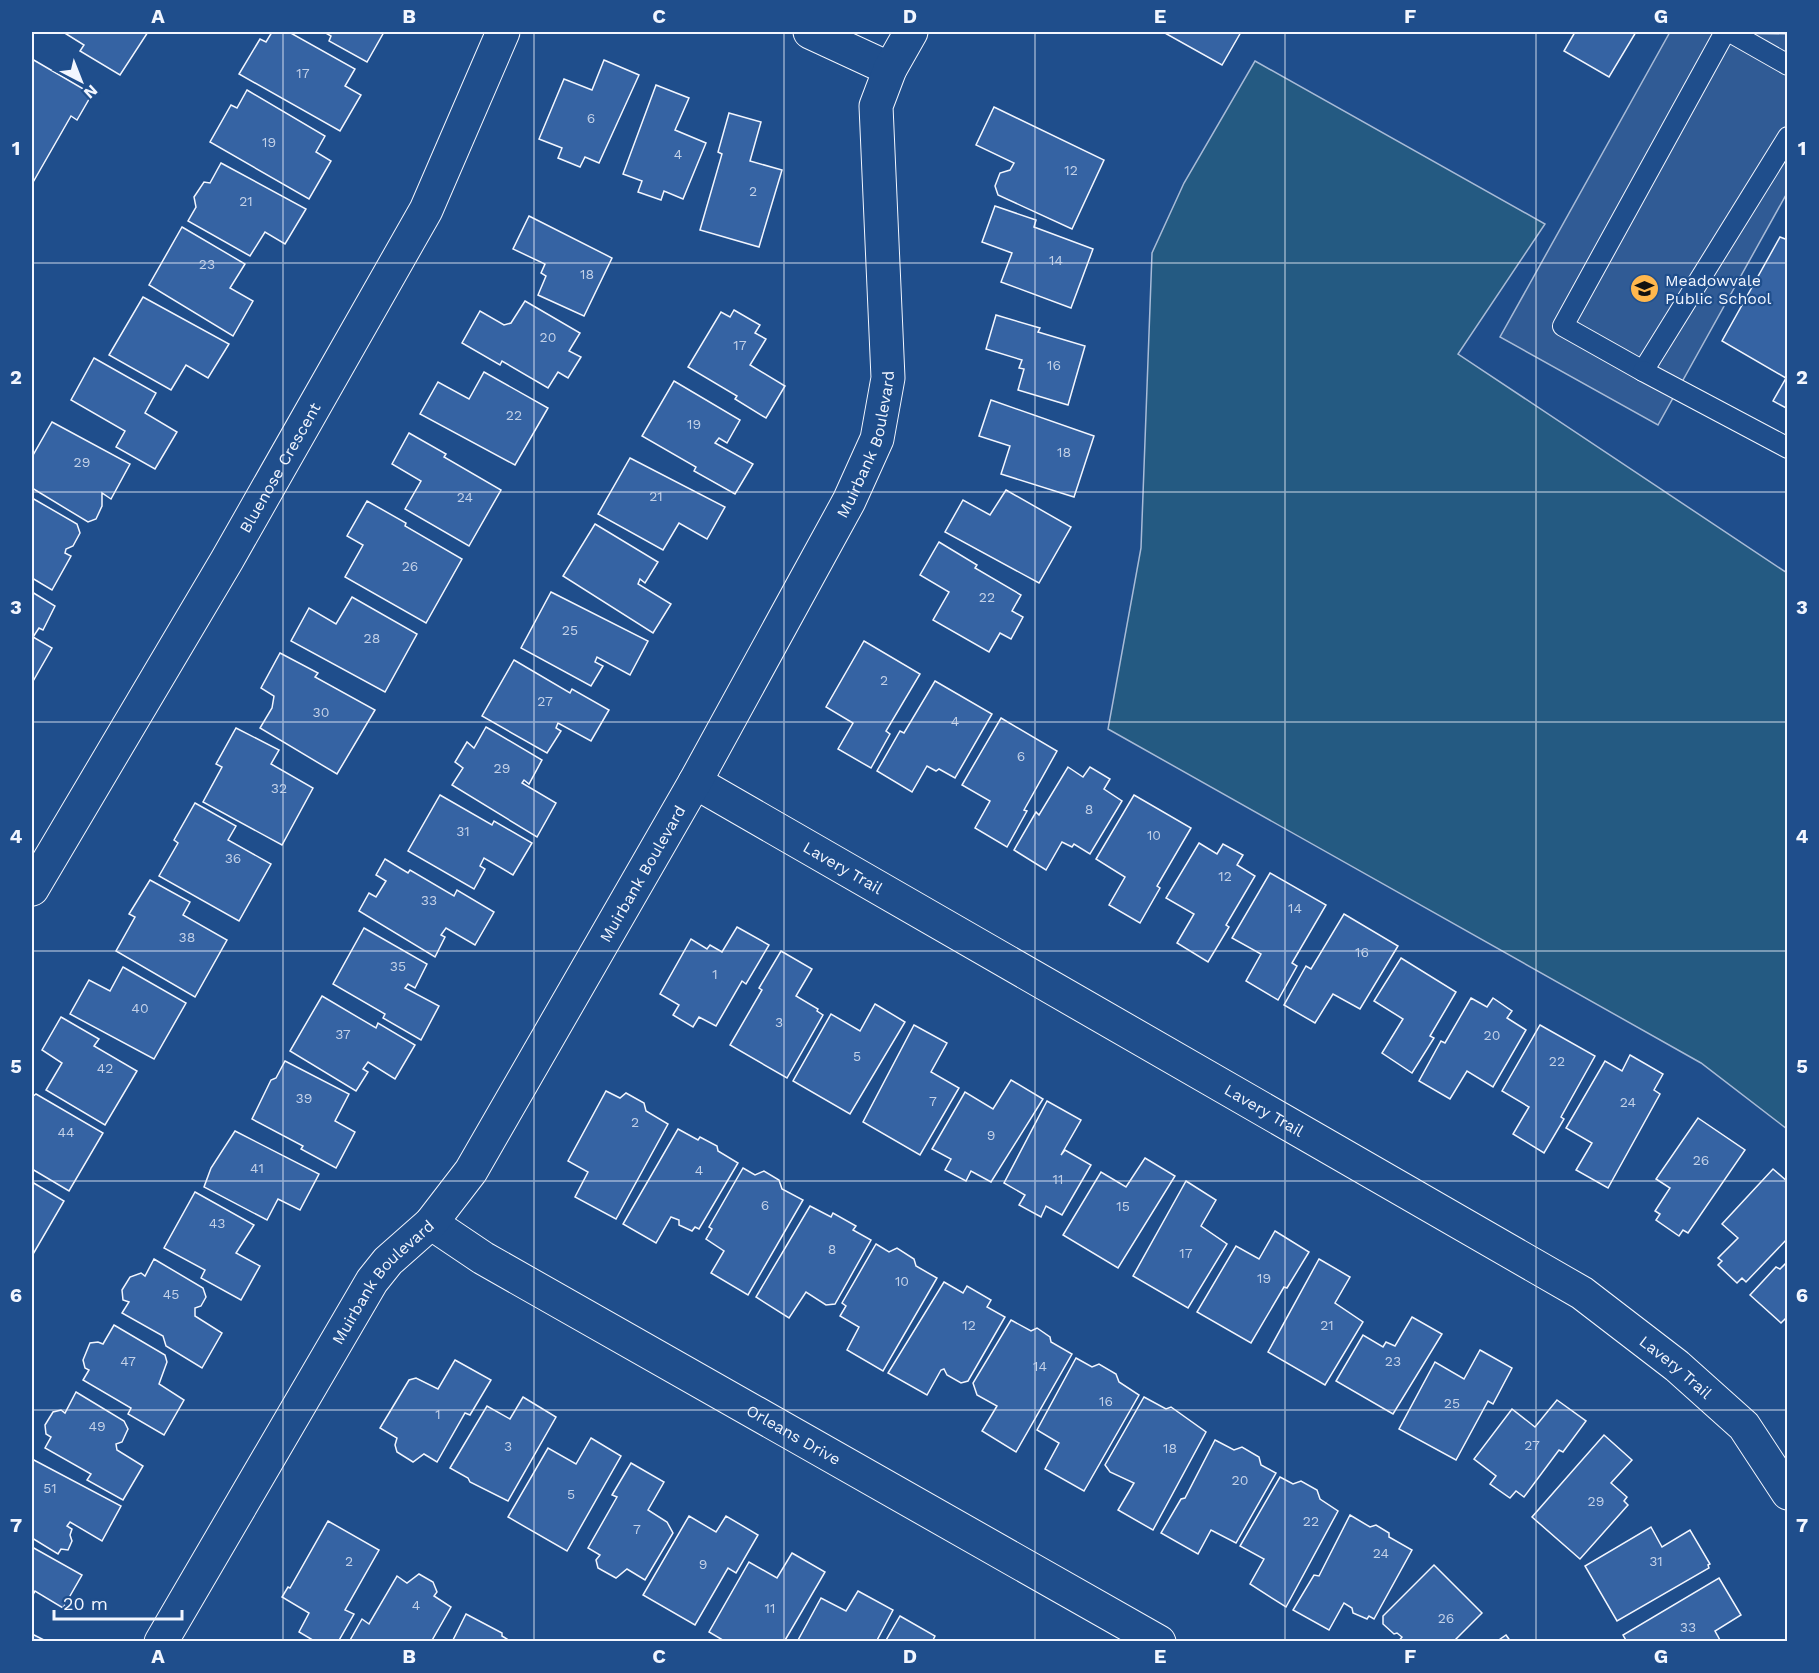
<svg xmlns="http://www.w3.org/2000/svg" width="1819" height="1673" viewBox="0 0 1819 1673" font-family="'Work Sans',sans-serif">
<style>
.green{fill:#245a82;stroke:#a8bbd7;stroke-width:1.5}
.parking{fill:#305b95;stroke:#a8bbd7;stroke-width:1.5}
.building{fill:#3563a3;stroke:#f2f6ff;stroke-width:1.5}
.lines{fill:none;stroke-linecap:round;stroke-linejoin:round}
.lane-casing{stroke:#f2f6ff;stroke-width:22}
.street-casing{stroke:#f2f6ff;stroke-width:35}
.lane{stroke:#1f4e8c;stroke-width:20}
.street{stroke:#1f4e8c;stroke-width:33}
.grid{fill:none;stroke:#f2f6ff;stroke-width:1.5;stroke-opacity:0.55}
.labels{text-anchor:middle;stroke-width:4.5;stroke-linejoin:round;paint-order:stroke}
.number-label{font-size:14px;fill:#c3d1e8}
.poi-label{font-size:16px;fill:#f2f6ff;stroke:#1f4e8c;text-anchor:start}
.street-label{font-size:16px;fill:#f2f6ff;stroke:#1f4e8c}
.neatline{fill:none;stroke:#f2f6ff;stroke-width:2}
.grid-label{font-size:20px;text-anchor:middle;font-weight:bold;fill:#f2f6ff}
</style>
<rect width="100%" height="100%" fill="#1f4e8c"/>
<path class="green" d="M1255,61L1545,224L1458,354L1787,573V1129L1701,1063L1108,729L1141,548L1152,253L1184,183Z"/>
<path class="parking" d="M1670,32L1787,34V193L1658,425L1500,337Z"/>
<g class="building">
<path d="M63,32H148L120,75L80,51L84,45Z"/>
<path d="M272,32H289L355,69L345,86L361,95L340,131L239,74L260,39L266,42Z"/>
<path d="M324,32H384L367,62L329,41L331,36Z"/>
<path d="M1163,32H1241L1222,65Z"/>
<path d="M1575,32H1636L1609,77L1564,51Z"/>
<path d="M32,59L92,94L77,120L71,116L32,184Z"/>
<path d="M604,60L639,75L599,163L585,157L580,167L558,158L562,148L539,139L564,79L592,90Z"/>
<path d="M656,85L689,98L675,130L706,143L683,199L664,191L661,200L638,192L642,181L623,174Z"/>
<path d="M247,90L325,136L316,152L331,161L309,199L210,142L231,105L237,108Z"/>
<path d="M994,107L1104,160L1072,229L998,195L995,186L1000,173L1010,170L1014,163L976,145Z"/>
<path d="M729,113L761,122L750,161L782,170L759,247L700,230L722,154L718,152Z"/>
<path d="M221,163L306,209L285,244L265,232L250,256L188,221L196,207L194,197L204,182L210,183Z"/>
<path d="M995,206L1036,220L1034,227L1093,249L1071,308L1001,282L1012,253L982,242Z"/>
<path d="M529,216L612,258L584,316L538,295L546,276L541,273L545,264L513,249Z"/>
<path d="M182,227L245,264L230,288L253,301L233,336L149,285Z"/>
<path d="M1780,237L1788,240V409L1773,401L1786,378L1722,341Z"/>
<path d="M143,297L229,344L208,378L186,365L171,390L109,355Z"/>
<path d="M525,301L580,333L569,351L581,357L568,378L558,372L548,388L502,361L500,365L462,343L480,311L504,325L511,323Z"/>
<path d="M734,310L760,325L755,333L766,339L750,365L785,386L766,418L735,399L737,396L688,367L721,312L730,317Z"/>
<path d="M996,315L1040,328L1038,332L1085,346L1068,405L1018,390L1024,369L1019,368L1022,360L986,349Z"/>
<path d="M94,358L156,393L145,413L177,432L155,469L116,447L125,431L71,400Z"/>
<path d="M484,372L548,408L515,465L420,414L438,382L469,399Z"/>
<path d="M674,381L740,420L727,443L719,438L715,443L753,464L735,494L694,471L696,467L642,436Z"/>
<path d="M991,400L1094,436L1074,497L1001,474L1010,446L979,436Z"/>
<path d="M52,422L130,464L111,499L102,493V506L96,519L88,522L32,488V457Z"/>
<path d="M409,433L446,454L444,457L501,490L469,546L405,509L421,481L392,464Z"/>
<path d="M630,458L725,507L707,539L679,523L663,550L598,514Z"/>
<path d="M1006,490L1071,527L1039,583L945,532L963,500L990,515Z"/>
<path d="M32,498L77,524L80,533L73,546L66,549L65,553L71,556L52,590L32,578Z"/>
<path d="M367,501L406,523L405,526L462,559L426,623L345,577L363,545L347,536Z"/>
<path d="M595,524L658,562L645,583L640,579L638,584L671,604L653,633L563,576Z"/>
<path d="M939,542L977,565L975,568L1021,595L1012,611L1023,617L1011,639L1000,633L989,652L933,620L949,592L920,575Z"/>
<path d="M32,592L55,606L43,630L39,628L33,637L52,648L32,683Z"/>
<path d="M551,592L648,641L630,675L597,657L595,662L603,666L591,686L521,648Z"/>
<path d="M352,597L417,634L385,692L291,641L309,608L336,624Z"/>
<path d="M864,641L920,674L886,731L890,734L871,768L838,749L853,723L826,707Z"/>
<path d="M280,653L318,673L315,677L375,710L337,774L260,728L272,708L274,696L261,688Z"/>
<path d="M514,660L570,693L572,689L609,710L591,741L558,723L556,728L561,731L547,753L482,716Z"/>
<path d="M935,681L992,714L955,778L939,769L936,771L927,766L912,792L877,771L900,731L904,733Z"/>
<path d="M1001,718L1057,751L1024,810L1027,811L1007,847L975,828L990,801L962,785Z"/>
<path d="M486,727L542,760L529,784L524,780L522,783L556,803L537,837L452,785L463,768L455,762L467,742L474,748Z"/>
<path d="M236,728L279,750L271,764L313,788L282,845L203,802L222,767L216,764Z"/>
<path d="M1068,767L1083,777L1090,767L1110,779L1104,789L1122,801L1090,854L1074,844L1072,847L1062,842L1046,870L1014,850L1036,812L1039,815Z"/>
<path d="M440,795L492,825L494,821L532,843L513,875L484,858L480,866L485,869L474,889L408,851Z"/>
<path d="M1134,795L1191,828L1157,886L1160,888L1140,923L1109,905L1125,877L1096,859Z"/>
<path d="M195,803L236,826L228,840L271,864L239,921L159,876L178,843L174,840Z"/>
<path d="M1199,843L1217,854L1223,844L1243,855L1237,865L1255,876L1226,925L1229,927L1208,962L1177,943L1194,914L1166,898Z"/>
<path d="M385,859L408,873L410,870L454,896L457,890L494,912L475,945L446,928L441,935L445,937L435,957L359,911L369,893L376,897L386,881L376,875Z"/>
<path d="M1270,873L1326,905L1292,963L1297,966L1278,1000L1246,981L1261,954L1232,938Z"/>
<path d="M150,880L190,902L183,915L227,940L195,997L116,951L135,917L129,914Z"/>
<path d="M1344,914L1398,946L1360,1009L1333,994L1315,1023L1284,1005L1306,966L1311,969Z"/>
<path d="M737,927L769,945L746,984L742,981L716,1026L699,1017L693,1027L673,1015L679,1005L660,994L691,939L707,949L710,945L722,952Z"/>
<path d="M364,928L427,964L415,988L408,984L405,988L439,1006L421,1040L383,1018L385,1014L333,984Z"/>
<path d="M781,951L812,969L796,996L818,1009L817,1011L823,1015L787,1078L730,1045L762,990L759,988Z"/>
<path d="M1401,958L1456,992L1430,1036L1434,1038L1412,1073L1382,1053L1403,1019L1374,1001Z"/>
<path d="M123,967L186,1003L154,1059L70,1014L89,980L110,991Z"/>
<path d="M322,996L376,1028L378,1023L415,1045L395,1079L368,1062L363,1069L368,1072L356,1091L290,1051Z"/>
<path d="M1471,998L1487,1007L1493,998L1512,1011L1507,1018L1526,1030L1493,1087L1467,1071L1450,1099L1419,1081L1441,1041L1445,1043Z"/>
<path d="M875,1004L905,1022L850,1114L793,1081L831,1014L860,1031Z"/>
<path d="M61,1017L99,1039L94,1046L137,1071L105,1125L46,1090L62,1063L42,1050Z"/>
<path d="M914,1025L947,1043L931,1072L959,1088L920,1155L863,1122Z"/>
<path d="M1540,1025L1595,1056L1561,1117L1564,1119L1544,1153L1513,1134L1529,1107L1502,1091Z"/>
<path d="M1630,1055L1663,1074L1654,1090L1660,1094L1608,1188L1576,1170L1592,1143L1566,1128L1605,1061L1622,1071Z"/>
<path d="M285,1061L349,1094L335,1121L355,1132L336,1168L301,1149L303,1146L252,1119L271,1080L276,1078Z"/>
<path d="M1011,1080L1043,1099L991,1182L971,1171L966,1181L945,1170L951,1159L932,1149L965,1092L993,1109Z"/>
<path d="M606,1091L620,1098L626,1093L644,1103L646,1111L668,1124L616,1219L575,1197L588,1172L568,1161Z"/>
<path d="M36,1094L103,1133L69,1191L32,1169V1097Z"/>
<path d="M1047,1101L1081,1120L1061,1155L1065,1150L1091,1165L1062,1215L1046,1206L1041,1217L1019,1205L1025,1195L1004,1183Z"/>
<path d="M1698,1118L1745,1150L1688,1233L1683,1230L1679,1236L1656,1220L1660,1214L1655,1211L1670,1188L1656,1179Z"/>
<path d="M678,1129L698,1140L700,1137L717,1146L718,1151L738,1163L699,1229L695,1227L692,1231L679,1225V1220L671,1217L656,1243L623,1224Z"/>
<path d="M235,1131L319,1174L300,1210L278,1199L267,1220L204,1187L211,1168Z"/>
<path d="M1145,1158L1175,1176L1118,1268L1063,1235L1101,1172L1126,1187Z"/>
<path d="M743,1168L755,1175L764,1171L779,1180L782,1189L803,1200L748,1295L711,1273L724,1251L706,1239L712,1229L709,1227Z"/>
<path d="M1773,1169L1788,1182V1238L1746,1282L1742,1278L1737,1283L1718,1265L1722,1261L1718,1258L1738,1238L1722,1224Z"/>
<path d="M1186,1181L1216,1200L1201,1226L1227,1244L1188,1308L1133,1276Z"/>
<path d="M32,1182L64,1201L32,1256Z"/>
<path d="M195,1192L254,1225L236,1253L260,1266L241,1300L201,1278L205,1270L164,1248Z"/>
<path d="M810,1206L831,1217L833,1213L856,1226L853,1230L871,1240L835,1304L826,1305L806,1292L789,1318L756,1297Z"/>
<path d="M1275,1231L1309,1252L1287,1288L1284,1287L1251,1343L1197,1312L1236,1246L1259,1259Z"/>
<path d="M876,1244L889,1252L897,1248L914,1259L916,1266L937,1278L883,1371L847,1350L859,1327L840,1316L846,1306L842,1303Z"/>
<path d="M154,1259L203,1288L206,1297L201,1306L195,1308V1316L222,1333L202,1368L166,1346L163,1336L122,1313L129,1302L123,1300L122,1290L130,1277L141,1273L145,1276Z"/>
<path d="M1319,1259L1350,1277L1335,1303L1363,1322L1325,1385L1268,1352Z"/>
<path d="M1788,1261V1316L1781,1323L1750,1295L1776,1267L1780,1269Z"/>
<path d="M944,1282L963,1293L967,1286L991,1300L987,1307L1005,1317L968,1381L961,1383L947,1375L944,1369L941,1370L927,1395L888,1373Z"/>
<path d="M1412,1317L1442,1334L1393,1414L1336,1381L1363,1335L1383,1347L1386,1342L1395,1346Z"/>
<path d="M1011,1320L1031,1331L1037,1328L1050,1337L1051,1342L1072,1354L1016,1452L982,1431L997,1406L977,1395L973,1383Z"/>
<path d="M114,1325L165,1355L167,1362L159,1384L184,1400L164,1435L128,1414L131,1408L83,1380L89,1370L85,1368L83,1360L90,1343L98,1342L103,1344Z"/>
<path d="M1480,1350L1512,1368L1493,1404L1488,1401L1456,1460L1399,1429L1435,1362L1464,1379Z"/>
<path d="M1076,1358L1092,1367L1099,1364L1116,1374L1119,1382L1139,1395L1084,1491L1045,1469L1059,1443L1037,1430Z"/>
<path d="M455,1360L491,1380L470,1415L465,1413L437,1462L424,1454L413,1462L397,1452L395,1445L397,1438L380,1428L409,1380L416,1378L438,1389Z"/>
<path d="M76,1392L124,1421L128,1429L122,1442L116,1444L117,1450L143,1466L123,1500L87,1480L91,1474L45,1448L51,1437L46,1434L45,1425L53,1412L61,1410L65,1413Z"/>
<path d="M523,1397L556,1417L508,1501L470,1482L468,1478L450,1468L487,1406L510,1419Z"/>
<path d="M1144,1397L1166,1409L1171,1407L1206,1432L1153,1530L1118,1510L1134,1483L1110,1472L1105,1465Z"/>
<path d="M1557,1400L1586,1421L1563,1452L1559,1450L1524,1497L1516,1491L1510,1498L1490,1484L1496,1476L1474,1459L1512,1409L1535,1427Z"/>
<path d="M1604,1435L1632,1460L1611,1483L1627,1497L1624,1501L1628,1505L1580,1559L1532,1517Z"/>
<path d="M591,1438L621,1456L567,1551L508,1517L548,1448L576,1464Z"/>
<path d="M1215,1440L1234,1450L1242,1447L1259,1457L1261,1465L1276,1473L1236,1543L1211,1530L1198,1554L1161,1533L1181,1499L1185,1498Z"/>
<path d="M32,1459L121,1506L102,1541L70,1522L67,1526L72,1529L70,1535L72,1541L68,1550L61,1549L58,1554L32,1538Z"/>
<path d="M631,1463L664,1482L648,1510L667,1522L673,1533L645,1580L627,1569L616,1578L598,1568L596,1560L600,1555L588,1548L617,1497L612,1495Z"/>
<path d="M1280,1477L1293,1484L1301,1481L1317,1490L1320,1499L1338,1511L1286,1607L1250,1584L1264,1559L1240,1546Z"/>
<path d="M1350,1515L1370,1527L1376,1525L1389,1533V1537L1412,1550L1374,1619L1369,1616L1367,1619L1353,1613L1352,1608L1344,1603L1329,1630L1293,1610L1314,1575L1319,1576Z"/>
<path d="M689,1516L716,1532L726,1516L758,1535L736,1573L728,1568L695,1625L643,1595Z"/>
<path d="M328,1521L379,1550L345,1610L354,1614L338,1642H316L299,1632L309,1613L282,1597L288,1587L290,1588Z"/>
<path d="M1651,1527L1662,1547L1690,1530L1710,1564L1708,1565L1709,1568L1617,1621L1585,1566Z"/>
<path d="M32,1547L82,1575L63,1608L35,1591L32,1597Z"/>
<path d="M792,1553L825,1572L784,1642H726L709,1632L749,1562L777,1578Z"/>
<path d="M1434,1565L1482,1613L1453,1642H1398L1402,1637L1397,1633L1394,1634L1383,1624V1616Z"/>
<path d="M419,1574L433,1582L437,1592L434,1596L451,1607L431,1642H349L362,1619L369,1624L397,1576L407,1583Z"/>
<path d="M1719,1578L1741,1615L1715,1631L1721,1642H1627L1623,1635Z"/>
<path d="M858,1591L893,1610L876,1642H797L821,1598L846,1611Z"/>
<path d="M466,1614L502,1633V1636L512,1642H452Z"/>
<path d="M900,1616L935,1636L932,1642H885Z"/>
<path d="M32,1634L44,1640V1642H32Z"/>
<path d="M1506,1635L1511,1642H1496Z"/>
</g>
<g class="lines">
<defs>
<g id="lane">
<path d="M1725,32L1563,326L1643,371L1788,137"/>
<path d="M1730,32L1788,65"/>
<path d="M1643,371L1788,448"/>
</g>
<g id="street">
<path d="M810,32L890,69"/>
<path id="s1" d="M695,782L1582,1293L1677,1366L1744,1426L1788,1493"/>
<path id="s2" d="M32,889L227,560L426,210L503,32"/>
<path id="s3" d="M431,1223L483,1258L1159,1642"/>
<path id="s4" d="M161,1642L372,1281L388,1261L431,1223L471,1171L695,782L849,501L877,439L888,378L876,106L890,69L911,32"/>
</g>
</defs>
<use href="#lane" class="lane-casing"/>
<use href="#street" class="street-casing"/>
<use href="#lane" class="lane"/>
<use href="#street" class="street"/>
</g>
<path class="grid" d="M283,32V1642M534,32V1642M784,32V1642M1035,32V1642M1285,32V1642M1536,32V1642M32,263H1788M32,492H1788M32,722H1788M32,951H1788M32,1181H1788M32,1410H1788"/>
<defs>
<symbol id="school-disc" viewBox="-11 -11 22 22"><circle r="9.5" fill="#ffb74d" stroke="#1f4e8c"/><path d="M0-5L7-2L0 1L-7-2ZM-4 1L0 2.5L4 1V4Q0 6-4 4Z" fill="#111"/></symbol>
</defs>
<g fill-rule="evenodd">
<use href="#school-disc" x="1628" y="272" width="33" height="33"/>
</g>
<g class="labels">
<g class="number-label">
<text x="303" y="78">17</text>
<text x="591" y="123">6</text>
<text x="269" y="147">19</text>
<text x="678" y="159">4</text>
<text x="1071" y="175">12</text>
<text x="753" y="196">2</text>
<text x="246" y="206">21</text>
<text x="1056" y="265">14</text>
<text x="207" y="269">23</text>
<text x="587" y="279">18</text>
<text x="548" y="342">20</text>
<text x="740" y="350">17</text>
<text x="1054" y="370">16</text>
<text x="514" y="420">22</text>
<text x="694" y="429">19</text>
<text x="1064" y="457">18</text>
<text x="82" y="467">29</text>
<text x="656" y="501">21</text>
<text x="465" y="502">24</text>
<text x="410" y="571">26</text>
<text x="987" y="602">22</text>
<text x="570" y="635">25</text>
<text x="372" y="643">28</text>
<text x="884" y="685">2</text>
<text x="545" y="706">27</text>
<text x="321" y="717">30</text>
<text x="955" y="726">4</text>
<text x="1021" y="761">6</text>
<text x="502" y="773">29</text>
<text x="279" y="793">32</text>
<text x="1089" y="814">8</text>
<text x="463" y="836">31</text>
<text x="1154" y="840">10</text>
<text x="233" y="863">36</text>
<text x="1225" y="881">12</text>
<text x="429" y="905">33</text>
<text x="1295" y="913">14</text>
<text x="187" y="942">38</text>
<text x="1362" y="957">16</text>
<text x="398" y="971">35</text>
<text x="715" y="979">1</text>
<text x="140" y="1013">40</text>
<text x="779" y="1027">3</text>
<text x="343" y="1039">37</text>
<text x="1492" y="1040">20</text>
<text x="857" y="1061">5</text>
<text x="1557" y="1066">22</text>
<text x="105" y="1073">42</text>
<text x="304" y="1103">39</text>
<text x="933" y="1106">7</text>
<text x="1628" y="1107">24</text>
<text x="635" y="1127">2</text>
<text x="66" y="1137">44</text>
<text x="991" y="1140">9</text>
<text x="1701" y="1165">26</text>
<text x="257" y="1173">41</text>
<text x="699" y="1175">4</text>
<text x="1058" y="1184">11</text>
<text x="765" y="1210">6</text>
<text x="1123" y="1211">15</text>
<text x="217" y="1228">43</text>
<text x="832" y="1254">8</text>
<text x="1186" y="1258">17</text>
<text x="1264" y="1283">19</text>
<text x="902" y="1286">10</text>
<text x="171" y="1299">45</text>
<text x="969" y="1330">12</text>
<text x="1327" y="1330">21</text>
<text x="128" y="1366">47</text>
<text x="1393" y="1366">23</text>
<text x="1040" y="1371">14</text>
<text x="1106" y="1406">16</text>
<text x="1452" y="1408">25</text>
<text x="438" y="1419">1</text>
<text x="97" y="1431">49</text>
<text x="1532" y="1450">27</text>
<text x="508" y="1451">3</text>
<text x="1170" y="1453">18</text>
<text x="1240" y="1485">20</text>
<text x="50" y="1493">51</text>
<text x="571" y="1499">5</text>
<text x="1596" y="1506">29</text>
<text x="1311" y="1526">22</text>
<text x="637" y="1534">7</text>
<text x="1381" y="1558">24</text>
<text x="349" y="1566">2</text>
<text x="1656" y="1566">31</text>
<text x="703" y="1569">9</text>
<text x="416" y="1610">4</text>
<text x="770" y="1613">11</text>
<text x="1446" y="1623">26</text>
<text x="1688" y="1632">33</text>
</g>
<g class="poi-label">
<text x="1665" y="286">Meadowvale<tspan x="1665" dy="18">Public School</tspan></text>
</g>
<g class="street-label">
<text dy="6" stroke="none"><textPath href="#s4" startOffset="1396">Muirbank Boulevard</textPath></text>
<text dy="6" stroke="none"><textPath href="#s2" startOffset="489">Bluenose Crescent</textPath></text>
<text dy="6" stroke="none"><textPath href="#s1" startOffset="171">Lavery Trail</textPath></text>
<text dy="6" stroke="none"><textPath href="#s4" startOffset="910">Muirbank Boulevard</textPath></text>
<text dy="6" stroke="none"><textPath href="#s1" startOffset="657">Lavery Trail</textPath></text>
<text dy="6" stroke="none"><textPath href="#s4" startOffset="424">Muirbank Boulevard</textPath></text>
<text dy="6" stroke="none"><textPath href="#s1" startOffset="1143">Lavery Trail</textPath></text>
<text dy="6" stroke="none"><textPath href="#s3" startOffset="420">Orleans Drive</textPath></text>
</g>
</g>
<rect width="1819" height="1673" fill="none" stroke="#1f4e8c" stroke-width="66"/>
<g transform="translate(81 81) rotate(138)" stroke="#1f4e8c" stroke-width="4.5" paint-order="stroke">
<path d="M0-4.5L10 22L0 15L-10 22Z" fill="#f2f6ff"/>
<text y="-9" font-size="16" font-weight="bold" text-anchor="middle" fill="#f2f6ff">N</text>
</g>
<path d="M54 1610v9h128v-9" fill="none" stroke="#f2f6ff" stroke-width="3"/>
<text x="63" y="1610" font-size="18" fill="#f2f6ff" stroke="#1f4e8c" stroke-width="4.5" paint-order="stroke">20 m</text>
<rect x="33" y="33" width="1753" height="1607" class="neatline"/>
<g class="grid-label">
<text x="158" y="23">A</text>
<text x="409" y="23">B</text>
<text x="659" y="23">C</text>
<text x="910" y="23">D</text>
<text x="1160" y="23">E</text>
<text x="1410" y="23">F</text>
<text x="1661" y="23">G</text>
<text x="16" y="155">1</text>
<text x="1802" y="155">1</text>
<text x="16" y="384">2</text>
<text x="1802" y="384">2</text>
<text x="16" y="614">3</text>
<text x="1802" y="614">3</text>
<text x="16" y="843">4</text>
<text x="1802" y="843">4</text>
<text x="16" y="1073">5</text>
<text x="1802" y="1073">5</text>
<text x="16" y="1302">6</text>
<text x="1802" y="1302">6</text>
<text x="16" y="1532">7</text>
<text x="1802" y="1532">7</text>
<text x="158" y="1663">A</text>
<text x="409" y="1663">B</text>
<text x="659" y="1663">C</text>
<text x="910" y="1663">D</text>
<text x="1160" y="1663">E</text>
<text x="1410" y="1663">F</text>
<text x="1661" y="1663">G</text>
</g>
</svg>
